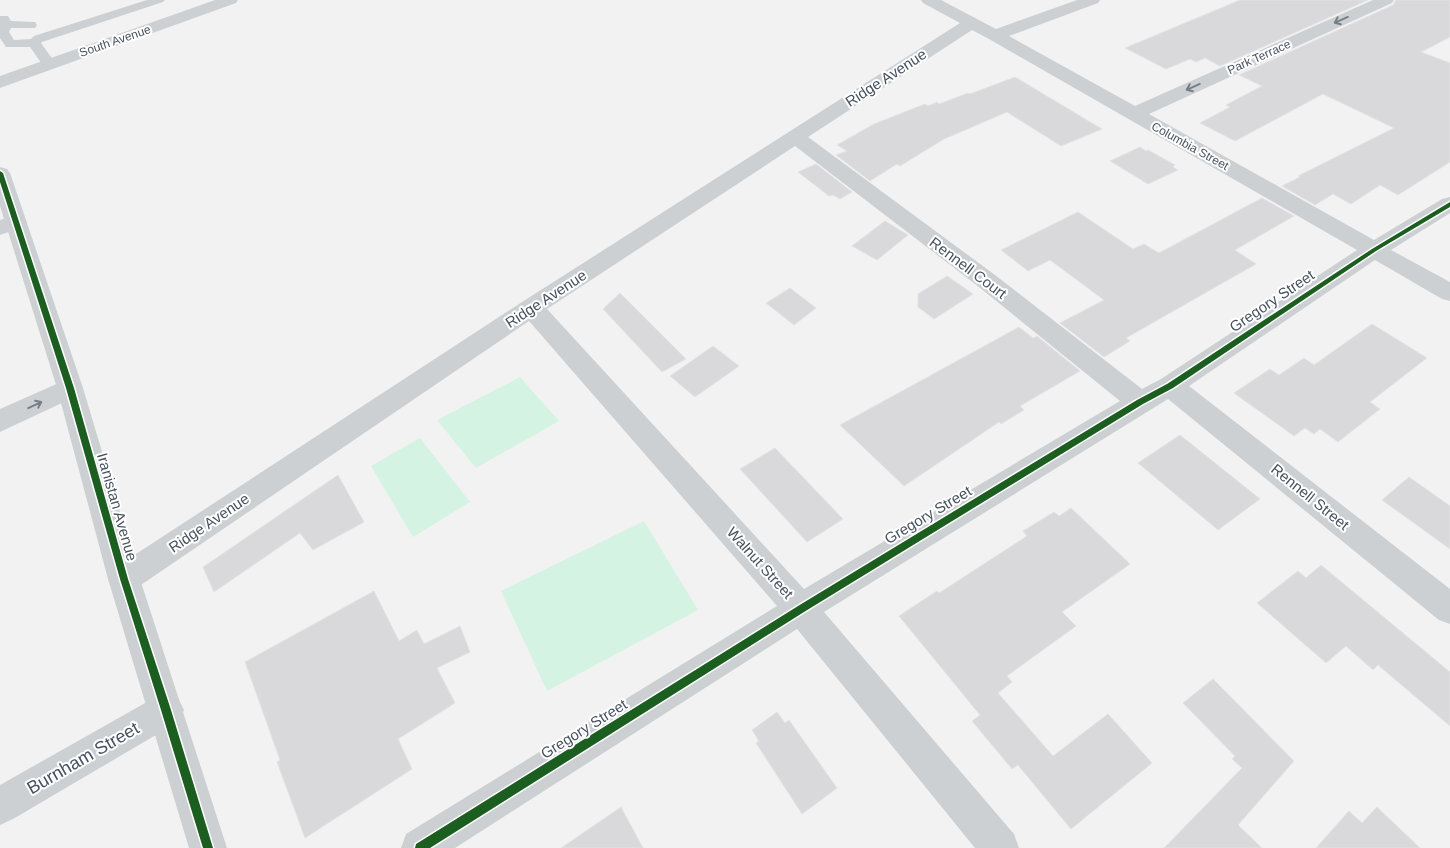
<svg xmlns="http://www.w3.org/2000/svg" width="1450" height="848" viewBox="0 0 1450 848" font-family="Helvetica,sans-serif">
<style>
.green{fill:#d5f3e3}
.building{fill:#d9d9dc;stroke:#e3e3e4}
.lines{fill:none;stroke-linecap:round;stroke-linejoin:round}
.service{fill:#cdd0d3;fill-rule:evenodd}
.minor{fill:#cdd0d3;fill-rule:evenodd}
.tertiary{fill:#cdd0d3;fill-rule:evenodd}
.cycleway-casing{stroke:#fff;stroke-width:3}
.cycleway{fill:#1b5e20;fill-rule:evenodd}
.oneway{stroke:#767e88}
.labels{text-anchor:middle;stroke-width:4;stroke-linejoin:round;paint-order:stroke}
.far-street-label{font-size:12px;fill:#475260;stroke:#fff}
.street-label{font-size:15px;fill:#475260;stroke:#fff}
.near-street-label{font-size:18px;fill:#475260;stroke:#fff}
</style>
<rect width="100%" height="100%" fill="#f2f2f2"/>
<g class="green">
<path d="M520,377L559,421L476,468L437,420Z"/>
<path d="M420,438L470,502L413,537L371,466Z"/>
<path d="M644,521L698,610L547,691L501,591Z"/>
</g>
<g class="building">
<path d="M1240,0H1368L1220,66L1205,58L1196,62L1190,59L1166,69L1125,48Z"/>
<path d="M1396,0H1450V37L1421,52L1450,63V162L1398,195L1380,185L1351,204L1333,194L1315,205L1282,186L1300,177L1298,176L1394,128L1323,94L1235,141L1200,123L1230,107L1226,105L1262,86L1239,75L1393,5Z"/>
<path d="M1015,77L1102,129L1061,146L1007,112L944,139L900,166L897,164L870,181L836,155L847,151L837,145L874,124L925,104L928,106L937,102L939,104L968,93L970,94Z"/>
<path d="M1140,147L1146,151L1148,150L1175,165L1173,167L1178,170L1148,184L1110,161Z"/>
<path d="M816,164L852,192L840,199L833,195L829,196L798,172Z"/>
<path d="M1262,198L1294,216L1235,250L1256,264L1126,338L1130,341L1104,357L1060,323L1104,300L1050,260L1028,271L1001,250L1078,212L1133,249L1144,244L1159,253Z"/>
<path d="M885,221L908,235L877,260L852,246Z"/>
<path d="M947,276L973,294L934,319L918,307V294Z"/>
<path d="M790,288L816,308L794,325L766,303Z"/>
<path d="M620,293L686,359L662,372L603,309Z"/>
<path d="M1372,324L1427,358L1370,402L1380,409L1338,442L1320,429L1314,434L1305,428L1294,436L1234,393L1270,369L1279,375L1304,358L1314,365Z"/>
<path d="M1019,327L1033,338L1037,336L1080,371L1020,406L1024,410L1001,424L999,422L904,486L840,425Z"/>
<path d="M713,346L739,366L695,397L670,376Z"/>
<path d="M1180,435L1260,499L1218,530L1138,463Z"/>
<path d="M775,448L843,519L807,542L740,469Z"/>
<path d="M338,475L364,522L313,550L300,533L214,592L203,567Z"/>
<path d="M1409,477L1450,506V549L1382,500Z"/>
<path d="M1071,508L1130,564L1062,612L1076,626L1007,676L1012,682L998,693L1053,756L1108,714L1152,763L1071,829L1018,765L1012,769L972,721L980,715L899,616L937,591L939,593L1027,536L1023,531L1054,512L1059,516Z"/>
<path d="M1321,565L1450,672V726L1378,665L1373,670L1346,646L1326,663L1257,603L1298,571L1306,578Z"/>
<path d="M374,591L399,641L417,630L424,644L460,626L470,652L437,668L455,703L398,739L412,769L305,838L277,762L280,760L245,662Z"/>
<path d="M1213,679L1294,761L1238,825L1262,848H1164L1242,768L1232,759L1235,756L1183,703Z"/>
<path d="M777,712L785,723L789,720L837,788L802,814L756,743L759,741L752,730Z"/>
<path d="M621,807L643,848H561Z"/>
<path d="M1377,807L1420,848H1316L1349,811L1362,823Z"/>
</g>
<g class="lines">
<path class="service" d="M147,0H165L163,2L42,42L41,43L56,64L54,67H44L30,47H6L0,38V16H8L11,21L35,22L37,25L35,28H11L9,32L14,40L31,39L34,36Z"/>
<g class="minor">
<path d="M921,0H941L996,29L1077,0H1100L1098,3L1009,36L1135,106L1373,0H1394L1392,3L1149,114L1374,240L1442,199L1450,197V213L1391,250L1450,282V301L1442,299L1375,260L1189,386L1450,589V624L1439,620L1168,399L824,612L1014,834L1019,848H975L797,629L455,848H401L406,834L777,606L529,321L135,589L124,593L113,589L108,579L113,569L522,302L960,23L923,3ZM972,30L989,39L1357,250L1161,379L1142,389L995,275L808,137ZM795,146L979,287L1120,401L804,589L547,309Z"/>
<path d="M16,215L24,217L27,222L24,227L0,235V220Z"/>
<path d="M70,378L79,381L83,388L79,395L0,432V409Z"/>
<path d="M166,692L178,698L184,710L178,722L13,819L0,825V785L154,698Z"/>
</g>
<g class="tertiary">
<path d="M215,0H238L236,3L0,88V76Z"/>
<path d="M0,167L7,169L10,173L83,388L140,579L227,848H189L108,579L57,388L0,206Z"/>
</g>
<defs>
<g id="cycleway">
<path d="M0,171L3,173L74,388L128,579L171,710L213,848H203L161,710L120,579L66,388L0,182Z"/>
<path d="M1450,202V207L1376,251L1173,388L1143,404L804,612L430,848H415L416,844L798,606L1137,400L1167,384L1372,249Z"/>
</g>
</defs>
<use href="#cycleway" class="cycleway-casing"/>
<use href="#cycleway" class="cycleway"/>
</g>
<defs><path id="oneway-shaft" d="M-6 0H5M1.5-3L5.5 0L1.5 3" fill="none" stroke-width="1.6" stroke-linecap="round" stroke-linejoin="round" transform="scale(1.25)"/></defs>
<g class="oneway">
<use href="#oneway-shaft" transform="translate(1341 20) rotate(156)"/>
<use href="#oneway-shaft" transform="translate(1193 87) rotate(156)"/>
<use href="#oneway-shaft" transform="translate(35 405) rotate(-25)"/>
</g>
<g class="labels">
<g class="far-street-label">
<text transform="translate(115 41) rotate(-19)" y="4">South Avenue</text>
<text transform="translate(1259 57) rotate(-24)" y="4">Park Terrace</text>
<text transform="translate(1190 146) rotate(29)" y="4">Columbia Street</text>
</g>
<g class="street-label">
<text transform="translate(886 78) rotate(-33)" y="5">Ridge Avenue</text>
<text transform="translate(968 268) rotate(37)" y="5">Rennell Court</text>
<text transform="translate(546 299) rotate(-33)" y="5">Ridge Avenue</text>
<text transform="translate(1272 301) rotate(-34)" y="5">Gregory Street</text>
<text transform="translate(1310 497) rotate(39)" y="5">Rennell Street</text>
<text transform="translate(117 507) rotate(74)" y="5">Iranistan Avenue</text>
<text transform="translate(928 515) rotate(-31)" y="5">Gregory Street</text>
<text transform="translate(209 523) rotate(-34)" y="5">Ridge Avenue</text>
<text transform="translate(760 563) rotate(48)" y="5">Walnut Street</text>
<text transform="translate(584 729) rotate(-32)" y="5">Gregory Street</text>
</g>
<g class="near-street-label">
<text transform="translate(83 758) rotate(-30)" y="6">Burnham Street</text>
</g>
</g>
</svg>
